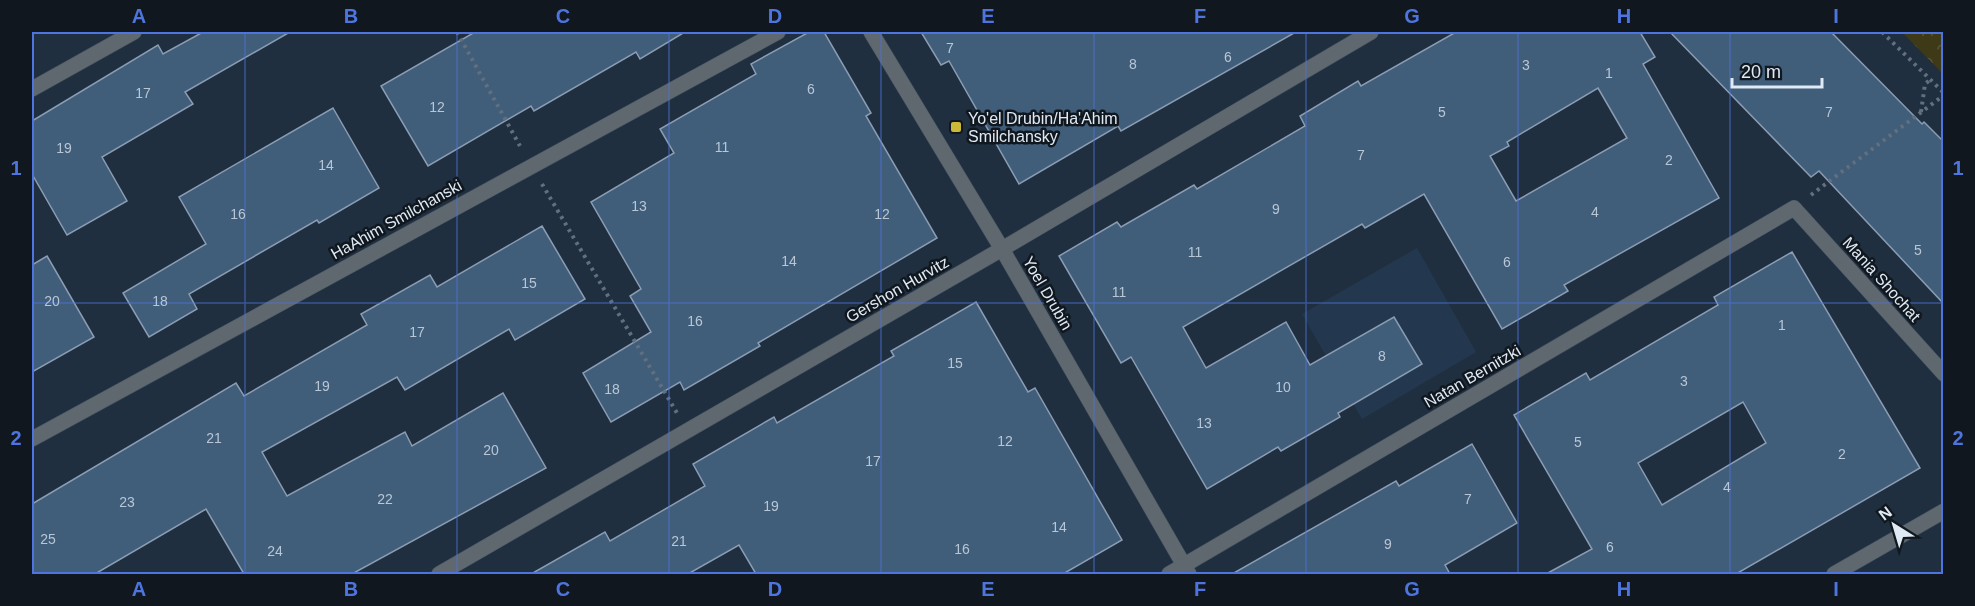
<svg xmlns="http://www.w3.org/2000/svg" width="1975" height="606" viewBox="0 0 1975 606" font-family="Arial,sans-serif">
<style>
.built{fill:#23384e}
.park{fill:url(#park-crowns)}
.building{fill:#405d7a;stroke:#8a9db2;stroke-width:1.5;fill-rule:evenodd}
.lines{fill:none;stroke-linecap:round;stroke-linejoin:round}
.minor-casing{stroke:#3e4d5d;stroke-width:16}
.path{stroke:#616f7e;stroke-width:4;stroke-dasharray:3 4.5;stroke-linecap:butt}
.minor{stroke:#5f676f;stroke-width:15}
.grid{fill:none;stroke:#4e75df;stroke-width:1.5;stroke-opacity:0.55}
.poi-dot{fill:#cdb938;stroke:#10171e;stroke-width:2}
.labels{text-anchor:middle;stroke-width:5;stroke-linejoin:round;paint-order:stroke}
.number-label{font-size:14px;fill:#b8c7d6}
.poi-label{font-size:16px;fill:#e0eaf5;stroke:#10171e;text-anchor:start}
.street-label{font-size:16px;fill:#e0eaf5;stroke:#10171e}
.neatline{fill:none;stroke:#4e75df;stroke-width:2}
.grid-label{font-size:20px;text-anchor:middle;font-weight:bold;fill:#4e75df}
</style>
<defs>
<pattern id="park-crowns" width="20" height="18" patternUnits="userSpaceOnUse" patternTransform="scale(1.5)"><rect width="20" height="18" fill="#3e3917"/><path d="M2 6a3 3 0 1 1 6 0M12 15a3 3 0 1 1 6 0" fill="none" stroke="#5a5639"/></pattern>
</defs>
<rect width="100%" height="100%" fill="#1f2f40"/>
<path class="built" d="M1417,248L1476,352L1362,419L1302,314Z"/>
<path class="park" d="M1902,32H1943V74Z"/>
<g class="building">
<path d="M203,32H290L185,92L193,104L102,157L127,201L67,235L32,174V121L158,45L163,54Z"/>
<path d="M475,32H685L640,59L636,52L534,111L531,106L428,166L381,86Z"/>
<path d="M809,32H824L871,113L866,116L937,238L758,343L760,346L684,390L680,382L611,422L583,373L651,332L630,296L641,289L591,202L674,153L660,129L756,74L751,64Z"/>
<path d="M921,32H1296L1121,131L1118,126L1019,184L949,61L941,65Z"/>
<path d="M1456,32H1640L1655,57L1643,64L1719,198L1564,285L1568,291L1502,329L1424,194L1365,228L1362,224L1183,327L1206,368L1286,322L1310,365L1394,317L1422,364L1338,413L1340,417L1281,451L1278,447L1207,489L1131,357L1121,363L1059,256L1117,222L1121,227L1194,185L1197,189L1305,126L1300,116L1358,81L1361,86ZM1598,88L1627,138L1516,201L1490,156L1509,146L1507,142Z"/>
<path d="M1670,32H1831L1922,124L1924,122L1944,142V304L1819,171L1811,177Z"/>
<path d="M333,108L379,188L319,223L317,220L189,294L197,309L149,337L123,293L206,244L179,197Z"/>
<path d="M542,226L585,299L515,340L509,329L405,390L397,377L262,452L287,496L405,432L412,446L503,393L546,468L352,574H244L206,509L95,574H32V504L236,383L244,396L367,325L361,314L430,275L437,287Z"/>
<path d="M1792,252L1920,468L1736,574H1546L1592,549L1514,415L1586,373L1590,380L1718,305L1714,297ZM1743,402L1766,443L1662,505L1638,463Z"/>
<path d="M47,256L94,337L32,372V265Z"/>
<path d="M976,302L1028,392L1035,388L1122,540L1063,574H756L739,545L688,574H531L605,532L610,541L705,486L693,464L774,417L777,423L894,356L891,351Z"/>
<path d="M1472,444L1517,523L1445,565L1450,574H1232L1396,481L1399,486Z"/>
</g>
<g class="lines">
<defs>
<g id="minor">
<path d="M871,32L1002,249L1189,574"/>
<path d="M32,89L134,32"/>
<path d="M32,439L778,32"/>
<path d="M439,574L1002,249L1371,32"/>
<path d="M1169,574L1794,208L1944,374"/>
<path d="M1834,574L1944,511"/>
</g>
</defs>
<use href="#minor" class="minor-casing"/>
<g class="path">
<path d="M457,32L520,146"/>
<path d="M1882,32L1944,93"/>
<path d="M1921,112L1925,84L1930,80"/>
<path d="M542,184L677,413"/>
<path d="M1811,195L1944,95"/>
</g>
<use href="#minor" class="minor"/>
</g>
<path class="grid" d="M245,32V574M457,32V574M669,32V574M881,32V574M1094,32V574M1306,32V574M1518,32V574M1730,32V574M32,303H1944"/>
<rect class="poi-dot" x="950" y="121" width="12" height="12" rx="3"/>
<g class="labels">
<g class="number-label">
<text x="950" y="53">7</text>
<text x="1228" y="62">6</text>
<text x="1133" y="69">8</text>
<text x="1526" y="70">3</text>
<text x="1609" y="78">1</text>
<text x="811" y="94">6</text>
<text x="143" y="98">17</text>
<text x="437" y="112">12</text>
<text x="1442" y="117">5</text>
<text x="1829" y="117">7</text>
<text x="722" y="152">11</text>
<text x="64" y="153">19</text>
<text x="1361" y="160">7</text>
<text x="1669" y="165">2</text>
<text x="326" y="170">14</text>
<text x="639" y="211">13</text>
<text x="1276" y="214">9</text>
<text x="1595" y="217">4</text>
<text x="238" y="219">16</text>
<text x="882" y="219">12</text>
<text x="1918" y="255">5</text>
<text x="1195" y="257">11</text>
<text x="789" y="266">14</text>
<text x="1507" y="267">6</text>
<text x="529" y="288">15</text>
<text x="1119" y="297">11</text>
<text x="52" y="306">20</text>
<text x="160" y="306">18</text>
<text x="695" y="326">16</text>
<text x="1782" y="330">1</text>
<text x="417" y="337">17</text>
<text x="1382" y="361">8</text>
<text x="955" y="368">15</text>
<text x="1684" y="386">3</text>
<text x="322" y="391">19</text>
<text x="1283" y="392">10</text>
<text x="612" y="394">18</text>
<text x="1204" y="428">13</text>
<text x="214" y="443">21</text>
<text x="1005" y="446">12</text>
<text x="1578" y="447">5</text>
<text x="491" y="455">20</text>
<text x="1842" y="459">2</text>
<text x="873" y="466">17</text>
<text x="1727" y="492">4</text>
<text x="385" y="504">22</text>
<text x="1468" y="504">7</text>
<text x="127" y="507">23</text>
<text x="771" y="511">19</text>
<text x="1059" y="532">14</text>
<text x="48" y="544">25</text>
<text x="679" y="546">21</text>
<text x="1388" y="549">9</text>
<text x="1610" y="552">6</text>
<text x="962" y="554">16</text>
<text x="275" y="556">24</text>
</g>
<g class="poi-label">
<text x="968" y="124">Yo'el Drubin/Ha'Ahim<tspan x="968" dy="18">Smilchansky</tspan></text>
</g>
<g class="street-label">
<text transform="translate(396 219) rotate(-29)" y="6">HaAhim Smilchanski</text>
<text transform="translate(1882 279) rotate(48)" y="6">Mania Shochat</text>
<text transform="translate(897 289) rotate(-30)" y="6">Gershon Hurvitz</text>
<text transform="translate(1048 293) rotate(60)" y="6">Yoel Drubin</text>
<text transform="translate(1472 376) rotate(-30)" y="6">Natan Bernitzki</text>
</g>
</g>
<rect width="1975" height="606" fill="none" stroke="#10171e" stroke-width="66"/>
<g transform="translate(1894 525) rotate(323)" stroke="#10171e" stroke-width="4.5" paint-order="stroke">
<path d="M0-4.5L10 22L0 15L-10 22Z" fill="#e0eaf5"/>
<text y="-9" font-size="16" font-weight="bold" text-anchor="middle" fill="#e0eaf5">N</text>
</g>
<path d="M1732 78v9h90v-9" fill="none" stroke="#e0eaf5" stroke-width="3"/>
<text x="1741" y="78" font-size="18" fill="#e0eaf5" stroke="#10171e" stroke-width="4.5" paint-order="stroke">20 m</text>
<rect x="33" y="33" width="1909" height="540" class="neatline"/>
<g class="grid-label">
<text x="139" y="23">A</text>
<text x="351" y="23">B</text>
<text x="563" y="23">C</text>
<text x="775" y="23">D</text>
<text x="988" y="23">E</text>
<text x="1200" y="23">F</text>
<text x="1412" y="23">G</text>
<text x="1624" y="23">H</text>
<text x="1836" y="23">I</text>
<text x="16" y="175">1</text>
<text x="1958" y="175">1</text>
<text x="16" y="445">2</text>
<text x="1958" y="445">2</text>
<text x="139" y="596">A</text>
<text x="351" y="596">B</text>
<text x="563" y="596">C</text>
<text x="775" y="596">D</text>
<text x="988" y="596">E</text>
<text x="1200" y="596">F</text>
<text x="1412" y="596">G</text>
<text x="1624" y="596">H</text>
<text x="1836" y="596">I</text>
</g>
</svg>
